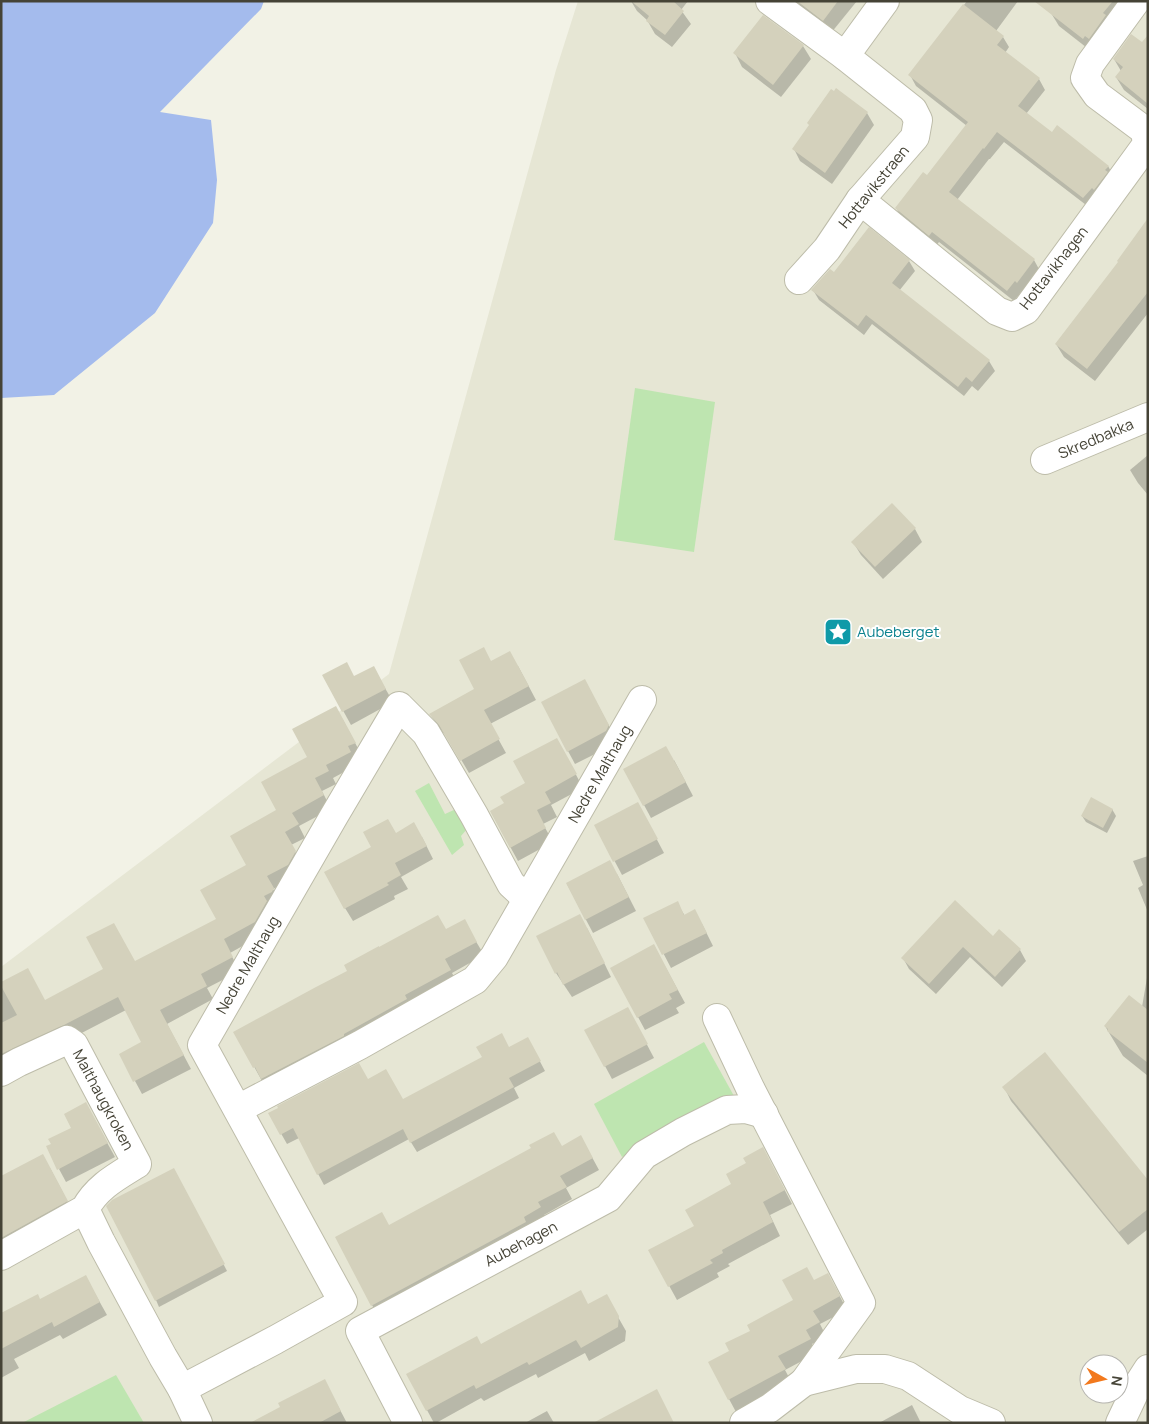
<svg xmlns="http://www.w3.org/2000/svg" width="1149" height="1424" viewBox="0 0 1149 1424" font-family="Manrope,sans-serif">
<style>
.residential{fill:#e6e6d4;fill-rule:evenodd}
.green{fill:#bee5b0}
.water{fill:#a4bbed}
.shadow{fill:#0003}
.building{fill:#d4d1bc}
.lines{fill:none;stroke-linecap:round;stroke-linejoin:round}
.minor-casing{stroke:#bdbca9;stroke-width:30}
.minor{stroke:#fff;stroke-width:28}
.labels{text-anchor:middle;stroke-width:4;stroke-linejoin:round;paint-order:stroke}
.street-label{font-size:15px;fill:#454336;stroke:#fff}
.culture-label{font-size:15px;fill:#0d838f;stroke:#fff;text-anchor:start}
</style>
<rect width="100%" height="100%" fill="#f2f2e6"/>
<path class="residential" d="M578,1H1148V1423H1V967L389,674L556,70ZM1089,1364H1119V1394H1089Z"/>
<g class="green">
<path d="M635,388L715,402L694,552L614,540Z"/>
<path d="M429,783L445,814L456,809L467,829L461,836L464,845L452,855L415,791Z"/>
<path d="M704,1042L734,1096L622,1157L594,1104Z"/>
<path d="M116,1375L144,1423H22Z"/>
</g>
<path class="water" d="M1,1H264L261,9L160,112L211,120L217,180L213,223L155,313L54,395L1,398Z"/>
<g class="shadow">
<path d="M631,1H688L681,10L691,24L672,47L655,34L647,20L637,11Z"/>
<path d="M790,1H857L831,33Z"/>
<path d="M967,1H1018L996,31L1003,37L1009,47L1005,53L1039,79L1045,90L1026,114L1052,134L1108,166L1114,177L1090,208L1004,142L990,159H989L957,200L1034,260L1040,271L1024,293L1022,291L1014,301L939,242L936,246L903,219L896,208L927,176L967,126L916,86L910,75Z"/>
<path d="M1060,1H1130L1091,51L1059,26L1051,13Z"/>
<path d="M803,46L811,59L781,97L742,67L735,53Z"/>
<path d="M1148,48V109L1124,90L1116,77L1121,71L1114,59Z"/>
<path d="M836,90L867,113L874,125L832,184L800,161L794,149Z"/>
<path d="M1148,221V313L1095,381L1064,357L1056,344L1119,263Z"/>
<path d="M909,261L915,271L899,291L989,361L995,371L978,391L972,386L964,396L872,324L864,335L819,300L813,290L834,274Z"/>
<path d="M1148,455V495L1138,483L1130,470Z"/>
<path d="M915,529L922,542L883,579L861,555L853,542Z"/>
<path d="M491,662L518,666L536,700L490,724L506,753L469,773L449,739L439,728L431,715L476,690Z"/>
<path d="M324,676L355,677L381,681L393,702L351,725Z"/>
<path d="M592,694L616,739L613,745L575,764L568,751Z"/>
<path d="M343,720L362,756L357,765L333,778L336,784L322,791L331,809L299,826L305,838L291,845L303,865L295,878L273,889L281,903L262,935L230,953L240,971L207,988L213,999L167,1024L191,1069L142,1094L121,1055L143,1043L126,1010L72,1038L1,1071V984L45,1001L135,962L218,920L308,758Z"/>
<path d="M564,752L583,788L551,805L557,817L543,824L553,842L518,861L491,812L506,804Z"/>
<path d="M674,760L693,796L651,818L644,805Z"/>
<path d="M1112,809L1116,816L1107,833L1086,822L1082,816Z"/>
<path d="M645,817L664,853L622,875L596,826Z"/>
<path d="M422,837L433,859L401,877L408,889L394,896L395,899L353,921L345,908Z"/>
<path d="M1148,856V912L1138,888L1143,885L1133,861Z"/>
<path d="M617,874L636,911L593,933L567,884Z"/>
<path d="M677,903L685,916L702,924L713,946L671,968L645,918Z"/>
<path d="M464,921L484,955L452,973L458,984L270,1092L263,1080L262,1081L235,1032L349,972L379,949L446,930Z"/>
<path d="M587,928L611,977L572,997L556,973Z"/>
<path d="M993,937L1020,950L1026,961L1002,987L970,957L936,994L909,969L903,958Z"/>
<path d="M661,959L685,1003L676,1008L679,1013L645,1030L638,1017Z"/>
<path d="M1148,972V1076L1123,1056L1105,1026L1142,1007Z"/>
<path d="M635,1022L654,1058L612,1079L605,1066Z"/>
<path d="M528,1039L545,1071L514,1088L519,1098L417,1152L409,1139L324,1185L299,1138L287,1144L270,1114L368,1080L403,1101Z"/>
<path d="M1004,1087L1148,1182V1229L1128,1245L1011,1101Z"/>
<path d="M93,1117L115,1157L66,1182L59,1169Z"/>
<path d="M562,1147L587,1148L599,1170L566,1188L572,1199L544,1215L547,1220L379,1317L372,1305L389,1227Z"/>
<path d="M770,1162L792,1204L770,1215L780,1236L728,1264L730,1266L717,1273L719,1277L677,1300L650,1251L696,1227Z"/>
<path d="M50,1168L74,1214L1,1255V1177Z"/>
<path d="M177,1175L227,1271L159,1307L156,1300Z"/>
<path d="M814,1282L835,1287L847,1310L820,1324L826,1336L812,1344L817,1353L785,1370L792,1383L736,1412L729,1399L731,1352L751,1331L795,1301Z"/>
<path d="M93,1290L107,1315L63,1339L60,1335L14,1359L19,1368L1,1378V1315L40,1300Z"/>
<path d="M606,1296L626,1331L625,1341L589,1361L585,1353L538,1378L536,1374L484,1401L481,1398L436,1423H434L408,1375L481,1345L588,1306Z"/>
<path d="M331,1393L347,1423H253Z"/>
<path d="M912,1405L921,1423H879Z"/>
<path d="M547,1411L554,1423H525Z"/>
</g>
<g class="building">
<path d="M631,1H673L684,11L665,35L646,21L649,16Z"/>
<path d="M797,1H838L823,21Z"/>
<path d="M1034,1H1113L1103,13L1106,15L1089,39L1085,36L1083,39Z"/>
<path d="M963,4L1004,36L997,45L1040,78L1018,106L1052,132L1057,125L1109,166L1105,170L1108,172L1094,190L1092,188L1083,198L997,132L984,149L983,148L949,192L1035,259L1017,283L1015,281L1007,291L932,232L929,236L895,208L923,172L927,175L968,122L908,75Z"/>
<path d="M763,15L804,45L773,85L733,53Z"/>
<path d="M1131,34L1142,42L1148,35V104L1115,77L1123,67L1113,59Z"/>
<path d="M836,88L868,112L825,173L792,149L809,125L807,123L831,89L834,91Z"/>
<path d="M1148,218V292L1087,369L1055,344L1118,262L1117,261Z"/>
<path d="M869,227L910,260L892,283L990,360L972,382L966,377L958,387L866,315L858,326L811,290L830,269L834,272Z"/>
<path d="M892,503L916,528L875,567L851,542Z"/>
<path d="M484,647L491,661L510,651L529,686L484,710L500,739L460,761L439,725L429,714L474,689L459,660Z"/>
<path d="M347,662L354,676L374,666L386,689L342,712L322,675Z"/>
<path d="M585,679L609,725L606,731L567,752L541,702Z"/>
<path d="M336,706L356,743L348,746L351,752L326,765L329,771L315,778L324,795L292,813L299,824L285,832L296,851L288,865L267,876L274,888L272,892L264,896L267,901L255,922L224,939L233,957L201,974L207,986L160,1010L184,1055L133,1082L119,1054L141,1042L118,997L64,1025L1,1054V1023L17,1015L1,986V982L28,968L45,1000L103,969L86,937L114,923L135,961L216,919L200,890L246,865L230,836L276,810L261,782L307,757L292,729Z"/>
<path d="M557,738L577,774L545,792L551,803L537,810L546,828L510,848L490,811L504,803L500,797L525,783L513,761Z"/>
<path d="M666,746L686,782L643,806L623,769Z"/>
<path d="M1091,797L1113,809L1103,828L1081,816Z"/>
<path d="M638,802L658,839L613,862L594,825Z"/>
<path d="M388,819L396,833L414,822L427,846L395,863L401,875L387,883L389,885L344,909L324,872L371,847L363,832Z"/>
<path d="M610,860L629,897L585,920L566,883Z"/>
<path d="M955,900L993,936L999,929L1021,949L995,977L963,947L929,984L901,958Z"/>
<path d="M678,901L684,915L695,909L707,933L662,955L643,918Z"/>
<path d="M580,914L605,963L563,985L557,972L555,974L536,936Z"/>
<path d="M438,915L446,929L465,919L477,942L445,959L451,970L405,995L407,999L344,1034V1036L261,1079L255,1067L253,1068L233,1032L316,987L347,971L344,965L379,946V947Z"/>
<path d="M654,944L678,990L669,994L672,999L637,1018L610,968Z"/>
<path d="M1129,995L1148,1010V1063L1107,1031L1108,1029L1104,1026Z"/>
<path d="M628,1007L648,1044L604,1067L584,1030Z"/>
<path d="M502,1033L509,1047L528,1037L541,1061L509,1078L514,1087L410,1143L403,1129L317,1175L293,1128L280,1135L268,1113L278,1108L277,1106L359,1063L368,1079L386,1069L403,1099L482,1057L476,1047Z"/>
<path d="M1045,1052L1148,1180V1209L1119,1232L1002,1087Z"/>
<path d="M86,1102L108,1143L57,1170L46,1146L51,1144L48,1139L71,1128L64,1114Z"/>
<path d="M554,1132L562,1146L581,1135L593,1158L560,1176L567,1187L538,1202L541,1207L524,1217L526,1222L371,1306L335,1237L382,1212L389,1225L531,1148L529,1145Z"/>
<path d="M763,1147L785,1190L763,1202L773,1222L722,1250L723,1253L710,1260L713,1263L668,1287L648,1250L694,1226L685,1210L731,1184L726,1174L746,1163L743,1158Z"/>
<path d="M43,1154L68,1201L1,1238V1176Z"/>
<path d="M174,1168L225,1264L155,1301L106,1206L112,1200Z"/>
<path d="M807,1267L814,1280L828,1273L840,1296L813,1311L820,1322L806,1330L811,1339L778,1356L786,1369L728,1400L708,1362L729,1351L725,1343L750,1331L747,1325L793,1300L782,1280Z"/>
<path d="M86,1275L100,1302L54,1327L52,1322L1,1349V1313L38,1294L40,1299Z"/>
<path d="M581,1290L588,1304L607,1294L619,1316L618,1327L581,1348L576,1340L529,1365L527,1362L476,1389L474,1385L426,1411L406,1374L477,1336L481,1344Z"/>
<path d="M325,1379L341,1411L319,1423H250L280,1407L278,1403Z"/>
<path d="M657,1389L674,1423H593Z"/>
</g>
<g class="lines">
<defs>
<g id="minor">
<path d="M770,1L845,56"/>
<path d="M1136,1L1090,64L1085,78L1097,95L1148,133"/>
<path d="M860,200L997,311L1012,317L1026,310L1147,144L1145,131"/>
<path d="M799,280L827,249L860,200L915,137L918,120L913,110L845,56L885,1"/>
<path d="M1045,460L1148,417"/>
<path d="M717,1018L751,1090L861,1303L804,1382"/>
<path d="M1,1072L19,1062L67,1040L74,1045L137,1164C116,1177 97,1187 85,1209L1,1256"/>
<path d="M238,1109L360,1045L475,980L494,957L642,700"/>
<path d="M85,1209L101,1242L163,1357L182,1389L198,1423"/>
<path d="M182,1389L275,1340L343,1302L202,1045L334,816L399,706L426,733L474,815L511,884L527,899"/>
<path d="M408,1423L360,1331L608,1198L644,1155L683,1132L727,1110L746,1109L764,1114"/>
<path d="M744,1423L770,1408L804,1382L856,1369H885L908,1376L960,1410L991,1423"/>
<path d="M1120,1423L1139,1383L1148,1369"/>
</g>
</defs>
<use href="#minor" class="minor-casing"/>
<use href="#minor" class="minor"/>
</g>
<defs>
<symbol id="sight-square" viewBox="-11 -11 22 22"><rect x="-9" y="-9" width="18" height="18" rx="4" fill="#0f9aa8" stroke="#fff"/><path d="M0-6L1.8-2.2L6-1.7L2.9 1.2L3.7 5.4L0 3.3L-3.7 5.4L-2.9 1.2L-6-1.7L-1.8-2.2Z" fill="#fff"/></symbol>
</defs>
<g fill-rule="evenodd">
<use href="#sight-square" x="822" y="616" width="32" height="32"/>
</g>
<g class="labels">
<g class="street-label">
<text transform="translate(874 187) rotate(-51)" y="5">Hottavikstraen</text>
<text transform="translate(1054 268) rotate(-52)" y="5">Hottavikhagen</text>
<text transform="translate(1096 439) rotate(-23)" y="5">Skredbakka</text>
<text transform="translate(600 774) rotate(-60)" y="5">Nedre Malthaug</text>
<text transform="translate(248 965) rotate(-60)" y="5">Nedre Malthaug</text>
<text transform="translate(103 1100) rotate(62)" y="5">Malthaugkroken</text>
<text transform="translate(521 1244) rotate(-28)" y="5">Aubehagen</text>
</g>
<g class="culture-label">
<text x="857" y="637">Aubeberget</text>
</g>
</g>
<rect width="1149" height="1424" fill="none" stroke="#454336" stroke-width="5"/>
<g transform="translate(1104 1379) rotate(98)"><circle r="24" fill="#ffffff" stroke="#b5b4af"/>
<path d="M0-4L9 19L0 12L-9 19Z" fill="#f2791d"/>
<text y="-8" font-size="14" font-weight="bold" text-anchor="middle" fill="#454336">N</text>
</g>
</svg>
